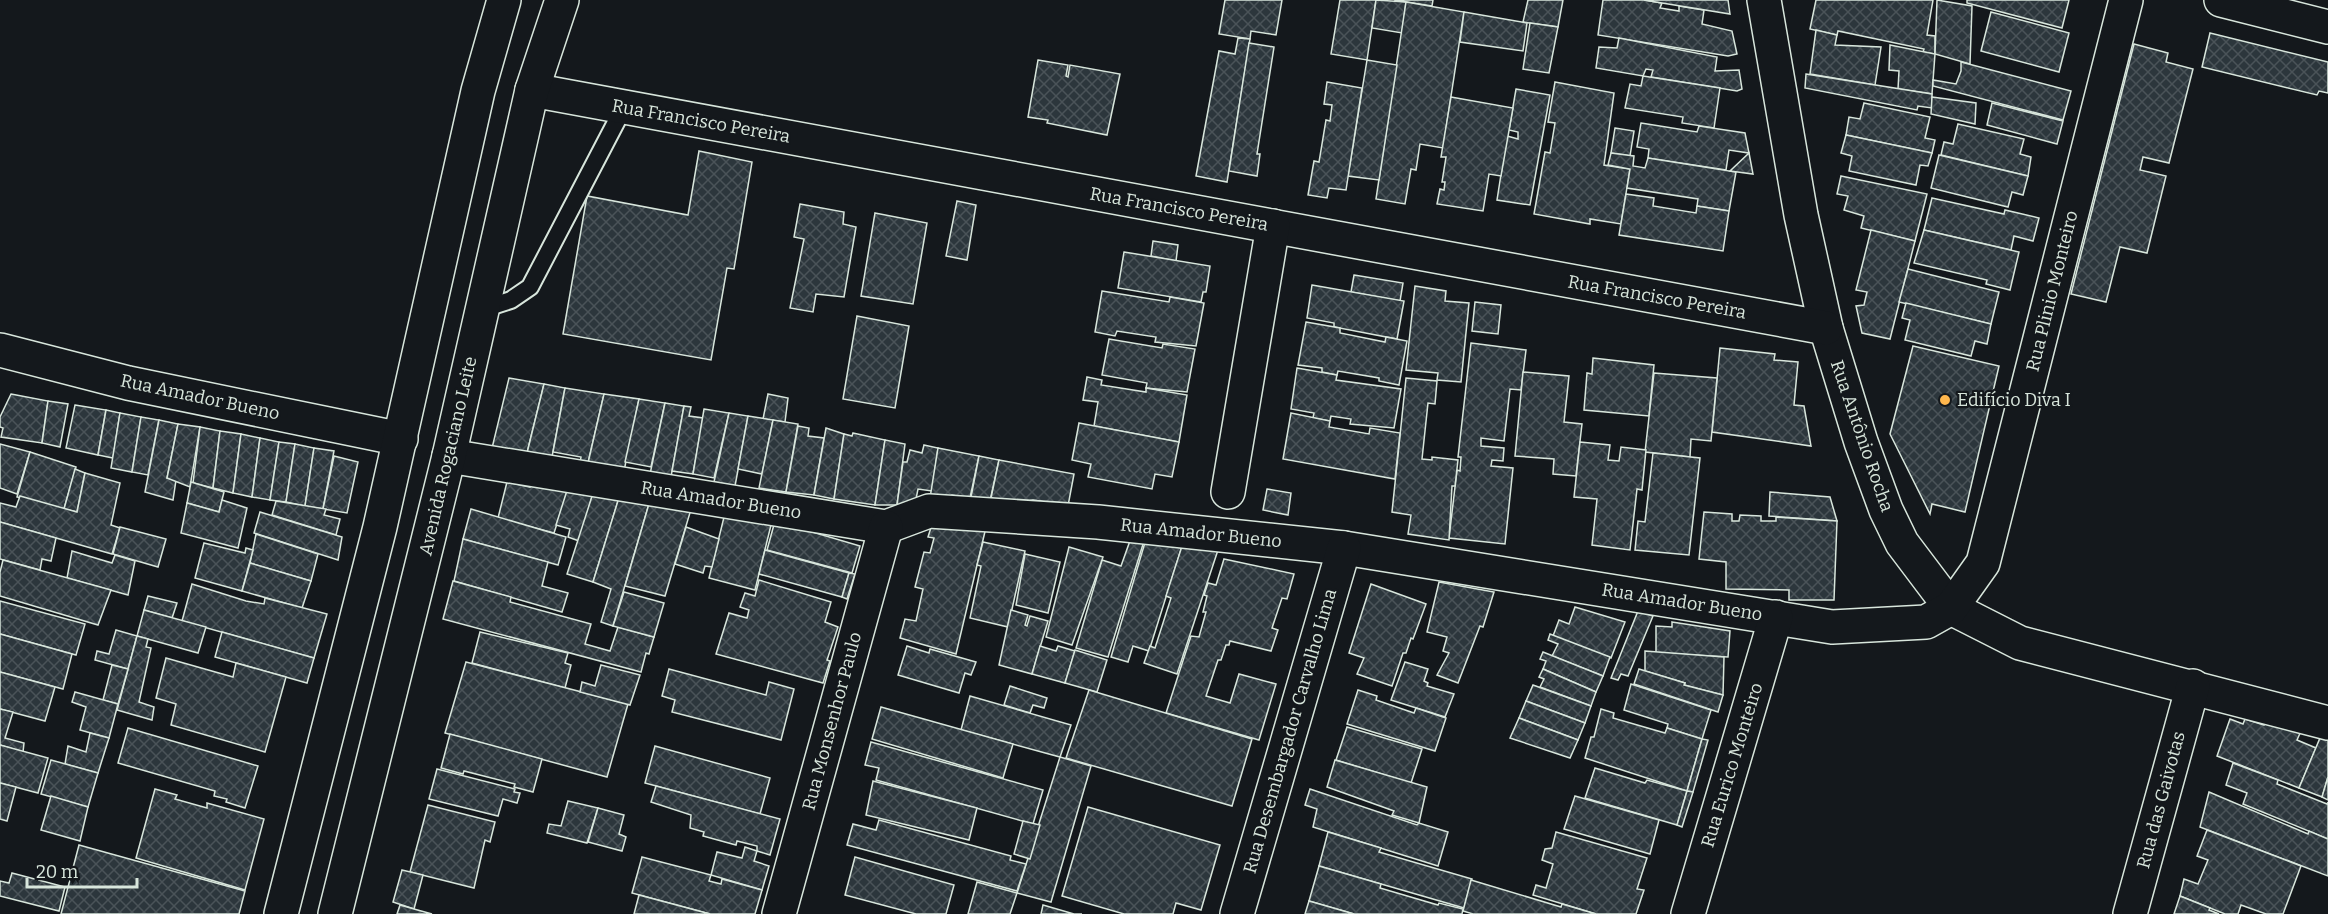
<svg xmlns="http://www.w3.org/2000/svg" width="2328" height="914" viewBox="0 0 2328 914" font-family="Bitter,serif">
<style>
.building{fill:url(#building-cross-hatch);stroke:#d8e6dc;stroke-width:1.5}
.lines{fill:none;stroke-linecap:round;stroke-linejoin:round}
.lane-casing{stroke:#d8e6dc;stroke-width:20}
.street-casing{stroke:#d8e6dc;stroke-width:36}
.primary-casing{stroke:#d8e6dc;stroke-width:36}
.lane{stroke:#14181c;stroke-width:16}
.street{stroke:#14181c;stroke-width:33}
.primary{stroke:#14181c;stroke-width:33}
.poi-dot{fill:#ffb74d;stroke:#14181c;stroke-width:2}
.labels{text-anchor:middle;stroke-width:4.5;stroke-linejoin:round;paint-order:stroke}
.street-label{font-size:18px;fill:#d8e6dc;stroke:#14181c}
.poi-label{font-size:18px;fill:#d8e6dc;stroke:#14181c;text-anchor:start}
</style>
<defs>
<pattern id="building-cross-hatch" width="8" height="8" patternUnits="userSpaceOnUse" patternTransform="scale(1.5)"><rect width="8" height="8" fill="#2c363c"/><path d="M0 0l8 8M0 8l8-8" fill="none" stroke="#4a5358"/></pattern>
</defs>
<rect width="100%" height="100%" fill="#14181c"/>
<g class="building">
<path d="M1225,0H1282L1276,35L1251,31L1250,39L1219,34Z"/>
<path d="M1340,0H1376L1367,60L1331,54Z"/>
<path d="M1376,0L1406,2L1402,33L1372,28Z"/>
<path d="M1394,0H1433L1432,6Z"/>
<path d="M1528,0H1563L1558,27L1523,22Z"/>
<path d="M1603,0H1644L1662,3L1660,8L1679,11V6L1704,10L1702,24L1732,31L1737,54L1728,56L1598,35Z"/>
<path d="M1644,0H1728L1730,14L1662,3Z"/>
<path d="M1816,0H1933L1927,35L1935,36V54L1923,52L1924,49L1838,31L1837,35L1810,29Z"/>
<path d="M1937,0L1972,6L1970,64L1935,54Z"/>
<path d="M1967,0H2069L2062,28L1967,3Z"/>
<path d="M1406,2L1464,12L1443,148L1420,144L1416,170L1411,169L1405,204L1376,199Z"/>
<path d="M1464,12L1527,23L1523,51L1460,42Z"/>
<path d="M1991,12L2069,33L2059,72L1981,51Z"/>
<path d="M1530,23L1558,27L1549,73L1523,69Z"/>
<path d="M1816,30L1837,35L1835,45L1881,47L1875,85L1810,74Z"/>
<path d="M2210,33L2328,62V93L2319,91L2317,95L2202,67Z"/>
<path d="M1238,38L1250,39L1227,182L1196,176L1219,51L1235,54Z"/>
<path d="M1619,38L1717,57L1715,71L1739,70L1742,89L1737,91L1651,77L1653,70L1646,69L1643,76L1596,68L1599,47L1617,48Z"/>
<path d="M1249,43L1274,47L1257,154H1260L1257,176L1229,171Z"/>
<path d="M2134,44L2168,53L2166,62L2193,69L2169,163L2143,157L2140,170L2166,176L2147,253L2120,247L2106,302L2071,294Z"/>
<path d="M1890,45L1935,54L1932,94L1898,89L1899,71L1889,70Z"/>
<path d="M1038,60L1068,65L1066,76L1068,77L1070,65L1120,74L1107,135L1047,123L1048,120L1028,117Z"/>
<path d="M1367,60L1397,65L1379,180L1348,176Z"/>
<path d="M1961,62L2071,91L2063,120L1933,86V80L1956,84L1961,71Z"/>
<path d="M1806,74L1932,94V108L1918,106L1917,110L1805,88Z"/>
<path d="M1643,76L1720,88L1714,128L1682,123L1683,117L1625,108L1630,84L1641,86Z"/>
<path d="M1327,82L1362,88L1346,190L1329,188L1327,198L1308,195L1314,161L1319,162L1326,120L1330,121L1332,105L1324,104Z"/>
<path d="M1555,82L1614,93L1604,165L1630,169L1621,224L1590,219V224L1534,214L1545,152L1550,153L1555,123L1548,122Z"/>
<path d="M1516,89L1550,95L1530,205L1497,200L1507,136L1518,139V132L1509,130Z"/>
<path d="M1451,97L1513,108L1501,176L1489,174L1483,211L1437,204L1440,189L1444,190L1445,182H1442L1446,157H1441Z"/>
<path d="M1932,97L1976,103L1975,124L1931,114Z"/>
<path d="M1864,103L1930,117L1925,138L1935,140L1932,153L1846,135L1849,117L1860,119Z"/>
<path d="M1992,103L2063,121L2057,144L1987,125Z"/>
<path d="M1641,123L1697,132L1699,126L1745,133L1749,153L1729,150L1726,170L1648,158L1649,149L1637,147Z"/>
<path d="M1958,124L2024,139L2020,154L2031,157L2028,176L1941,155L1944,142L1953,144Z"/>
<path d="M1615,128L1634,131L1630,156L1611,153Z"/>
<path d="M1846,135L1932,153L1928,166L1920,165L1916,185L1849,171L1852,156L1841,153Z"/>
<path d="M699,151L752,162L734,269L727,268L711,360L563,334L587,196L688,215Z"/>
<path d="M1611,153L1634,156L1633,166L1645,168L1648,158L1736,172L1729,211L1697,206L1698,199L1627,188L1630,169L1608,165Z"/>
<path d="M1749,153L1753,174L1730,171Z"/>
<path d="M1939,155L2028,176L2023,195L2012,192L2008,207L1931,188Z"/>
<path d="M1841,176L1927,194L1915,241L1861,228L1864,216L1844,210L1848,196L1837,194Z"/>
<path d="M1626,194L1654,198L1653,206L1696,213L1697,206L1729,211L1723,251L1619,235Z"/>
<path d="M1932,198L2004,214L2005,210L2039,218L2033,241L2014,236L2011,250L1924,230Z"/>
<path d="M957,201L976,205L967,260L946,256Z"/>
<path d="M800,204L844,212L843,224L856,227L844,297L816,294L813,312L790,308L804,239L794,237Z"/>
<path d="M875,213L927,223L913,304L861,296Z"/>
<path d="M1871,230L1915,241L1890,339L1862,333L1856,306L1864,305L1867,292L1856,290Z"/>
<path d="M1924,230L2019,252L2010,290L1986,284L1987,280L1914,263Z"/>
<path d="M1153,241L1178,245L1176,261L1151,256Z"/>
<path d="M1124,252L1210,266L1206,292H1203L1201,302L1118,288Z"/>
<path d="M1908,269L1999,292L1991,324L1899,302Z"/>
<path d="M1354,275L1403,283L1400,301L1351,292Z"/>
<path d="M1312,285L1404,301L1397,339L1334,327V323L1307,318Z"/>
<path d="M1415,286L1446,291L1445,301L1469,303L1461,382L1437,380L1438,373L1406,370Z"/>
<path d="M1102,291L1169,302L1170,297L1204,303L1196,346L1155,342L1156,337L1117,331L1115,336L1095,332Z"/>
<path d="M1475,302L1501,305L1498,334L1472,331Z"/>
<path d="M1906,303L1991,324L1987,344L1975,341L1971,356L1905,340L1910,320L1902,318Z"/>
<path d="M857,316L909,326L895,408L843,399Z"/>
<path d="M1306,322L1340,328V333L1385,342L1386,337L1407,341L1399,385L1379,381V378L1338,371L1337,375L1322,372V368L1298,365Z"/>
<path d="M1109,339L1162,348L1163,344L1195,349L1187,392L1146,388L1147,383L1102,375Z"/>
<path d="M1471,343L1526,350L1521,390L1510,389L1504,441L1481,438V446L1504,448L1503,461L1492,460L1491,466L1513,468L1505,544L1449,538L1457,470L1460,471L1461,457H1458Z"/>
<path d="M1913,346L1999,366L1965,512L1932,504L1930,514L1890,434Z"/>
<path d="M1720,348L1775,354L1774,360L1798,362L1794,405L1804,406L1811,446L1712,432Z"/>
<path d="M1593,358L1654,365L1649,416L1584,410L1587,373L1592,374Z"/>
<path d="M1297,368L1337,375L1336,380L1401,389L1394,428L1350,424L1351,419L1331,416L1330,421L1313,418L1314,413L1291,409Z"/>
<path d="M1523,372L1569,376L1564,422L1582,424L1576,476L1553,474L1554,459L1515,456Z"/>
<path d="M1654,373L1717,378L1711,441L1691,439L1690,457L1645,452Z"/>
<path d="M1087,377L1102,380L1101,385L1146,392V388L1187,395L1179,442L1094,426L1098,402L1083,400Z"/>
<path d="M509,378L544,384L527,453L492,448Z"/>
<path d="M1406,378L1437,381L1435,404L1428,403L1422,459L1432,460V457L1458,460L1455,486H1452L1449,540L1408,534L1411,515L1392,512Z"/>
<path d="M544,384L565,388L552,457L527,453Z"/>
<path d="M565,388L604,394L588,463L580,462L581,457L553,452Z"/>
<path d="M11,394L48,401L42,443L1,437L3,428L0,427V417Z"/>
<path d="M604,394L639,399L624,471L588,463Z"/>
<path d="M768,394L788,398L785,422L763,419Z"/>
<path d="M639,399L665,403L651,467L625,462Z"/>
<path d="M48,401L68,404L60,447L42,443Z"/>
<path d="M665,403L684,406L671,477L650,474Z"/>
<path d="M75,405L106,410L98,455L66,448Z"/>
<path d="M684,406L691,407L689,416L703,418L693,474L672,471Z"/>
<path d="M704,409L729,413L714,478L693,474Z"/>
<path d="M106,410L120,413L113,458L98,455Z"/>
<path d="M120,413L141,417L132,472L111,468Z"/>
<path d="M729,413L748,416L735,486L714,482Z"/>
<path d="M1291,413L1330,421L1329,427L1369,434L1370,428L1400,433L1395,479L1283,459Z"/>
<path d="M748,416L773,420L762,474L738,469Z"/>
<path d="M141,417L159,420L148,475L132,472Z"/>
<path d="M159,420L178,424L167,478L176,480L173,500L145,492Z"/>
<path d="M773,420L798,424L786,492L759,488Z"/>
<path d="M1079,423L1179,442L1172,477L1155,474L1152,489L1088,477L1091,464L1072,460Z"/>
<path d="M178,424L200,427L190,487L167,478Z"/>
<path d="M798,426L809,428L808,436L824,438L814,495L786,492Z"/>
<path d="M200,427L220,431L213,488L193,483Z"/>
<path d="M826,428L844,434L834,499L814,495Z"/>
<path d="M220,431L241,434L233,493L213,488Z"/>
<path d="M853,433L885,440L875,505L834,499L844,434L852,436Z"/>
<path d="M241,434L260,438L252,497L233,493Z"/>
<path d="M260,438L279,442L270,500L252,497Z"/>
<path d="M885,440L905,444L897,505H875Z"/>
<path d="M279,442L295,444L286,502L270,500Z"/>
<path d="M1580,442L1610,445L1608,460L1619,461L1621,447L1646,450L1642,490L1637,489L1630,550L1592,545L1597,499L1574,497Z"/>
<path d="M0,444L30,452L17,494L0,488Z"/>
<path d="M295,444L314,448L305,506L286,502Z"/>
<path d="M924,445L938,448L932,491L918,489L915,504L897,505L903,462H907L910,450L922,453Z"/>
<path d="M314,448L334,451L323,509L305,506Z"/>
<path d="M938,448L979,456L970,498L952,495L951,501L930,498Z"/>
<path d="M30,452L76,467L64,509L17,497Z"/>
<path d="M1653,453L1700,458L1689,555L1635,550L1638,521L1645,522Z"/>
<path d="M334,456L358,462L347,513L323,509Z"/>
<path d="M979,456L999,460L990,501L971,497Z"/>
<path d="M999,460L1074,474L1068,506L1033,500L1015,504L991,498Z"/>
<path d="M75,469L85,473L77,512L64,509Z"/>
<path d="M85,473L120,483L111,525L120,528L112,554L0,522V503L16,507L20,496L77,512Z"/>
<path d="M533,477L570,483L554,533L498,518L507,482L530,487Z"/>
<path d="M571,478L595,487L579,541L568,537L570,529L556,525Z"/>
<path d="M191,482L224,492L219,512L187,503Z"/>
<path d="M595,487L618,501L593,582L567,574Z"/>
<path d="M1267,489L1291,493L1288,515L1263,510Z"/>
<path d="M621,491L651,497L613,626L601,622L611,589L593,582Z"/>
<path d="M1770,492L1830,497L1837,521L1769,516Z"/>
<path d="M651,497L692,506L665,596L625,586Z"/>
<path d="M222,500L247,508L238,548L181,533L187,503L219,512Z"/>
<path d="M276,501L326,509L324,515L340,519L336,535L272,515Z"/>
<path d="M471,509L566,537L558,565L463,539Z"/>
<path d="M726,509L772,521L755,590L709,578Z"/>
<path d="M260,512L342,537L338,560L254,533Z"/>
<path d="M1704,512L1732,514V521H1739L1740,515L1761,516V521H1776V517L1837,521L1834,600H1789V590L1726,589V562L1699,559Z"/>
<path d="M935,515L987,523L956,654L900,638L905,619L916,621L923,589L915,587L924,552L930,553L934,538L928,537Z"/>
<path d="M775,521L860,546L852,573L767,550Z"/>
<path d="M0,522L56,538L51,561L42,559L40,570L0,559Z"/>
<path d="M120,527L166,539L158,567L113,554Z"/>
<path d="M686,527L719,539L712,567L705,566L703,573L675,564Z"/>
<path d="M256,534L318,554L311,581L250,563Z"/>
<path d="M1131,538L1144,541L1108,657L1076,648L1102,560L1121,566Z"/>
<path d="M463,539L548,562L542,586L568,593L562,612L454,581Z"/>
<path d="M1146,539L1183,543L1149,651L1133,646L1128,662L1111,657Z"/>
<path d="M983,542L1025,551L1008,627L970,618L981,566L977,565Z"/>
<path d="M204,543L245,553L246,548L253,550L242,591L195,578Z"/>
<path d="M1183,543L1218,550L1177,674L1144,663L1150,646L1155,648L1171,598L1166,596Z"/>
<path d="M1069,547L1103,557L1072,645L1046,637Z"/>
<path d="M765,550L849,573L842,597L759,574Z"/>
<path d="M72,551L112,563L115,555L135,561L128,595L67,578Z"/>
<path d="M1025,554L1060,562L1048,613L1016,605Z"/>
<path d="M1224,559L1294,574L1287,599L1282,598L1272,628L1278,630L1271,651L1230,641L1229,645H1226L1221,660H1218L1206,696L1230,703L1239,674L1276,684L1259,740L1166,713L1191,636L1199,637L1206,612H1203L1207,596L1204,595L1208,583L1216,585Z"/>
<path d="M3,560L111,590L98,625L0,596V572Z"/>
<path d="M250,563L311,581L302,608L242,591Z"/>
<path d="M849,573L855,574L847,599L842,597Z"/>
<path d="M759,580L831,602L825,622L838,627L827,660L830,661L823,683L716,654L729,613L747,618L749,610L740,607L745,593L755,596Z"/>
<path d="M453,581L511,597L510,602L591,624L585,644L610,651L618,627L654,637L649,654L646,653L641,672L443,619Z"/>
<path d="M1439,582L1494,592L1483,627L1480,626L1458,683L1437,675L1449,653L1443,651L1447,637L1427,632Z"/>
<path d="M192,584L246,601L264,604L265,598L327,614L314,658L182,621Z"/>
<path d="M1371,584L1426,604L1413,639L1411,638L1406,653H1403L1392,686L1357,674L1364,658L1349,653Z"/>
<path d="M624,592L664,603L654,637L613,626Z"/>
<path d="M148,596L177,603L172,618L144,610Z"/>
<path d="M0,601L85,624L76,655L0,634Z"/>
<path d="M1575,607L1625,622L1611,658L1553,636L1559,620L1569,624Z"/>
<path d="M144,610L206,627L198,653L137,636Z"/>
<path d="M1011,610L1028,615L1025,625L1027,626L1030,616L1048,621L1032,674L999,665Z"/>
<path d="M1638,611L1653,616L1628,676L1621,674L1618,680L1611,678Z"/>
<path d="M1672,622L1730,631L1728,657L1656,653V626L1672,627Z"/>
<path d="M116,630L137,636L128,669L95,660L97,651L109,654Z"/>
<path d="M222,632L314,658L307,683L215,657Z"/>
<path d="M480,632L568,653L565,663L571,665L565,688L472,663Z"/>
<path d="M0,634L72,654L63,689L0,672Z"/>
<path d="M1550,634L1610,657L1603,676L1552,656L1558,644L1548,640Z"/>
<path d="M137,636L148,639L146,647L151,648L139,702L154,707L152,720L117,710Z"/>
<path d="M907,646L929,653L930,649L976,662L971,675L965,673L959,693L898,675Z"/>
<path d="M1040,646L1056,651L1058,646L1075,651L1065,683L1032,674Z"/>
<path d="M1075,650L1107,660L1097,692L1065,683Z"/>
<path d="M1645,651L1724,657L1723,695L1684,685L1685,683L1645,671Z"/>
<path d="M1543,652L1603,676L1596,692L1543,669L1546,661L1540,659Z"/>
<path d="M166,658L233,677L236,663L286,677L265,752L171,725L176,704L156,698Z"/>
<path d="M466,662L628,704L607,777L445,733Z"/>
<path d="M1405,662L1428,669L1424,681L1428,683L1427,686L1454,694L1445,717L1391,700Z"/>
<path d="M112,665L128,669L118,704L103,700Z"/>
<path d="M601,665L640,675L630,705L580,692L582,682L595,686Z"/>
<path d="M669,669L766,695L769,682L794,689L781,740L672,712L675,700L662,696Z"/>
<path d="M1543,669L1596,692L1591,706L1540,687L1544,679L1539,677Z"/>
<path d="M1639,669L1685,683L1684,685L1723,695L1718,712L1634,684Z"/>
<path d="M0,672L55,687L45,721L0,709Z"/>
<path d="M1631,684L1711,710L1702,739L1667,728L1668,724L1624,710Z"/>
<path d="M1533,685L1591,706L1585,723L1526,701Z"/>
<path d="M1010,686L1047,698L1044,708L1033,705L1030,713L1004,705Z"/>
<path d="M1089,690L1252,739L1232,806L1066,758Z"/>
<path d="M1358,690L1377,696L1376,700L1414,713L1416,708L1446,718L1435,751L1347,724Z"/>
<path d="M75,692L118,704L109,738L80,730L86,707L72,702Z"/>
<path d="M970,696L1071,725L1060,757L961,730Z"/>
<path d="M1526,701L1585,723L1578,740L1519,718Z"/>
<path d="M881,707L1013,744L1003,778L872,739Z"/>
<path d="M0,709L13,712L5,738L24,743L23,752L0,745Z"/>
<path d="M1601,709L1614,713L1613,718L1665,733L1667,728L1702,739L1687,791L1585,758L1591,737H1594Z"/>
<path d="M1519,718L1578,740L1570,758L1510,738Z"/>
<path d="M2230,719L2243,724L2245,719L2264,725L2265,720L2301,731L2297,740L2316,748L2299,788L2217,756Z"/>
<path d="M1347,727L1422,749L1411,783L1336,760Z"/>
<path d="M128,728L258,766L245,808L226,802L227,799L214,796L215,791L118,763Z"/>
<path d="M90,733L109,738L98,773L65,764L68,746L86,752Z"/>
<path d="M450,734L542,759L533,792L514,787L515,784L464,771L463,774L441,768Z"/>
<path d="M2320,738L2328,740V777L2322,797L2299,788Z"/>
<path d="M1702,739L1708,740L1693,792L1687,791Z"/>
<path d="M871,742L1043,790L1033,824L876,780L879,768L865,765Z"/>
<path d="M0,745L48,758L38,793L0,783Z"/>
<path d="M655,746L770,778L760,814L645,783Z"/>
<path d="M1060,757L1091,766L1051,902L1017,893Z"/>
<path d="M51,760L98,773L88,807L41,794Z"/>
<path d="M1335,760L1427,787L1419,823L1392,815L1394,811L1327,787Z"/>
<path d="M2233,763L2278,780L2277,784L2327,804L2328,802V839L2243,804L2247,793L2226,785Z"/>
<path d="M1595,768L1645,783L1647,780L1687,791L1677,825L1585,798Z"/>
<path d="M437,769L515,789L514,792L520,793L517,803L503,799L498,816L429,799Z"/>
<path d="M2328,777V800L2322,797Z"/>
<path d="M873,781L977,808L969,840L866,815Z"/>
<path d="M0,783L16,787L7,821L0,819Z"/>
<path d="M656,786L780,819L770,855L757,851V846L737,841L736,845L703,836L704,832L690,828L691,815L651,802Z"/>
<path d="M155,789L177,795L175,799L207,808V803L264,819L245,890L136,858Z"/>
<path d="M1310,789L1417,825L1419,823L1448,832L1438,866L1313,827L1317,809L1305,805Z"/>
<path d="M1687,791L1693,792L1682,827L1677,825Z"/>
<path d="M2209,792L2308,834L2309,831L2328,839V876L2200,827Z"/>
<path d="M51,796L88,807L80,841L41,830Z"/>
<path d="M1575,796L1659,820L1650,854L1564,829Z"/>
<path d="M568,801L598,808L587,843L547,833L549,824L561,826Z"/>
<path d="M428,805L495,822L490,842L485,840L474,888L410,872Z"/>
<path d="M1088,807L1220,845L1201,910L1176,903L1173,914H1124L1062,896Z"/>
<path d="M598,808L624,815L619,834L626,837L622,851L588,842Z"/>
<path d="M879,820L1011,856L1010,860L1026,864L1017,891L847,845L853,824L876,830Z"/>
<path d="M1023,821L1040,825L1030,859L1014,854Z"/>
<path d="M2207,830L2301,866L2283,914H2266L2241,905L2238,914H2225L2180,896L2184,879L2198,884L2208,860L2197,856Z"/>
<path d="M1328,832L1381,848L1379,852L1472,879L1464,908L1319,866Z"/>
<path d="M1556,832L1647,858L1637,889L1644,890L1636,914H1596L1533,895L1536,885L1546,888L1553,864L1542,860L1545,849L1552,848Z"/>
<path d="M79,845L245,891L239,914H61Z"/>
<path d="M745,847L757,851L754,861L769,866L762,890L711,875L717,852L742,858Z"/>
<path d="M642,857L711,875L709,881L721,884L722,879L762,890L755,914H710L632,893Z"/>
<path d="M855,857L954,885L946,914H916L845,895Z"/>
<path d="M1319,866L1381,884L1380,888L1438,905L1439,903L1463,909L1462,914H1354L1309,901Z"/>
<path d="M402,870L423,875L414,909L393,902Z"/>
<path d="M12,873L65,887L59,911L0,896V881L9,883Z"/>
<path d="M1471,880L1561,907L1562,904L1596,914H1473L1463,911Z"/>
<path d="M977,882L1017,893L1010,914H968Z"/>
<path d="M639,895L710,914H634Z"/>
<path d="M2180,896L2210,908L2209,910L2219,914H2174Z"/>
<path d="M1309,901L1354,914H1305Z"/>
<path d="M400,905L414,909L432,914H397Z"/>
<path d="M1043,905L1074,914H1082H1041Z"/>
</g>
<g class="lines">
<defs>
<path id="lane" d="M483,309L511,300L530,287L624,107"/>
<g id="street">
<path d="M1764,0L1801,215L1826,328L1861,442L1886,510L1902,543L1951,608L2020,643L2328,723"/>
<path d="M2221,0L2328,27"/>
<path d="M532,90L1826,328"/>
<path d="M0,350L128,383L401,439"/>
<path d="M449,456L886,527L929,511L1098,522L1344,548L1832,627L1926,622L1951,608L1983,563L2126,0"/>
<path d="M1228,492L1273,226"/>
<path d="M779,914L886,527"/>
<path d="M1237,914L1344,548"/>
<path d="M1688,914L1776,617"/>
<path d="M2130,914L2193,686"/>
</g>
<g id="primary">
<path d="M281,914L380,527L478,91L504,0"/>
<path d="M335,914L449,456L532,90L562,0"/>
</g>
</defs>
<use href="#lane" class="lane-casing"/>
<use href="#street" class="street-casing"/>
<use href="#primary" class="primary-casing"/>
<use href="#lane" class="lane"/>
<use href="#street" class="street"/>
<use href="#primary" class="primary"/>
</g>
<circle class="poi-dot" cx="1945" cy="400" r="6"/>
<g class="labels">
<g class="street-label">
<text transform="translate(701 121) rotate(10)" y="6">Rua Francisco Pereira</text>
<text transform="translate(1179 209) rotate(10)" y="6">Rua Francisco Pereira</text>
<text transform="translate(2052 291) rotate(-76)" y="6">Rua Plinio Monteiro</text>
<text transform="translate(1657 297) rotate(10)" y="6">Rua Francisco Pereira</text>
<text transform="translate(200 397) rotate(12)" y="6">Rua Amador Bueno</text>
<text transform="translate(1862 436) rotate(71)" y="6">Rua Antônio Rocha</text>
<text transform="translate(448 456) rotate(-77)" y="6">Avenida Rogaciano Leite</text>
<text transform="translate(721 500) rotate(9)" y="6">Rua Amador Bueno</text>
<text transform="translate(1201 533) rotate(6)" y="6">Rua Amador Bueno</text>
<text transform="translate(1682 602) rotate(9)" y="6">Rua Amador Bueno</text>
<text transform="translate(832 721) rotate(-75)" y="6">Rua Monsenhor Paulo</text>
<text transform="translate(1290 731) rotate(-74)" y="6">Rua Desembargador Carvalho Lima</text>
<text transform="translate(1732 765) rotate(-73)" y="6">Rua Eurico Monteiro</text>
<text transform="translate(2161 800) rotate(-75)" y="6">Rua das Gaivotas</text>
</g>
<g class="poi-label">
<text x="1957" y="406">Edifício Diva I</text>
</g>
</g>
<path d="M27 878v9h110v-9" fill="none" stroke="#d8e6dc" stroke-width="3"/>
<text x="36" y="878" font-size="18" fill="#d8e6dc" stroke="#14181c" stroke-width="4.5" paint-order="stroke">20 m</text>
</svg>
